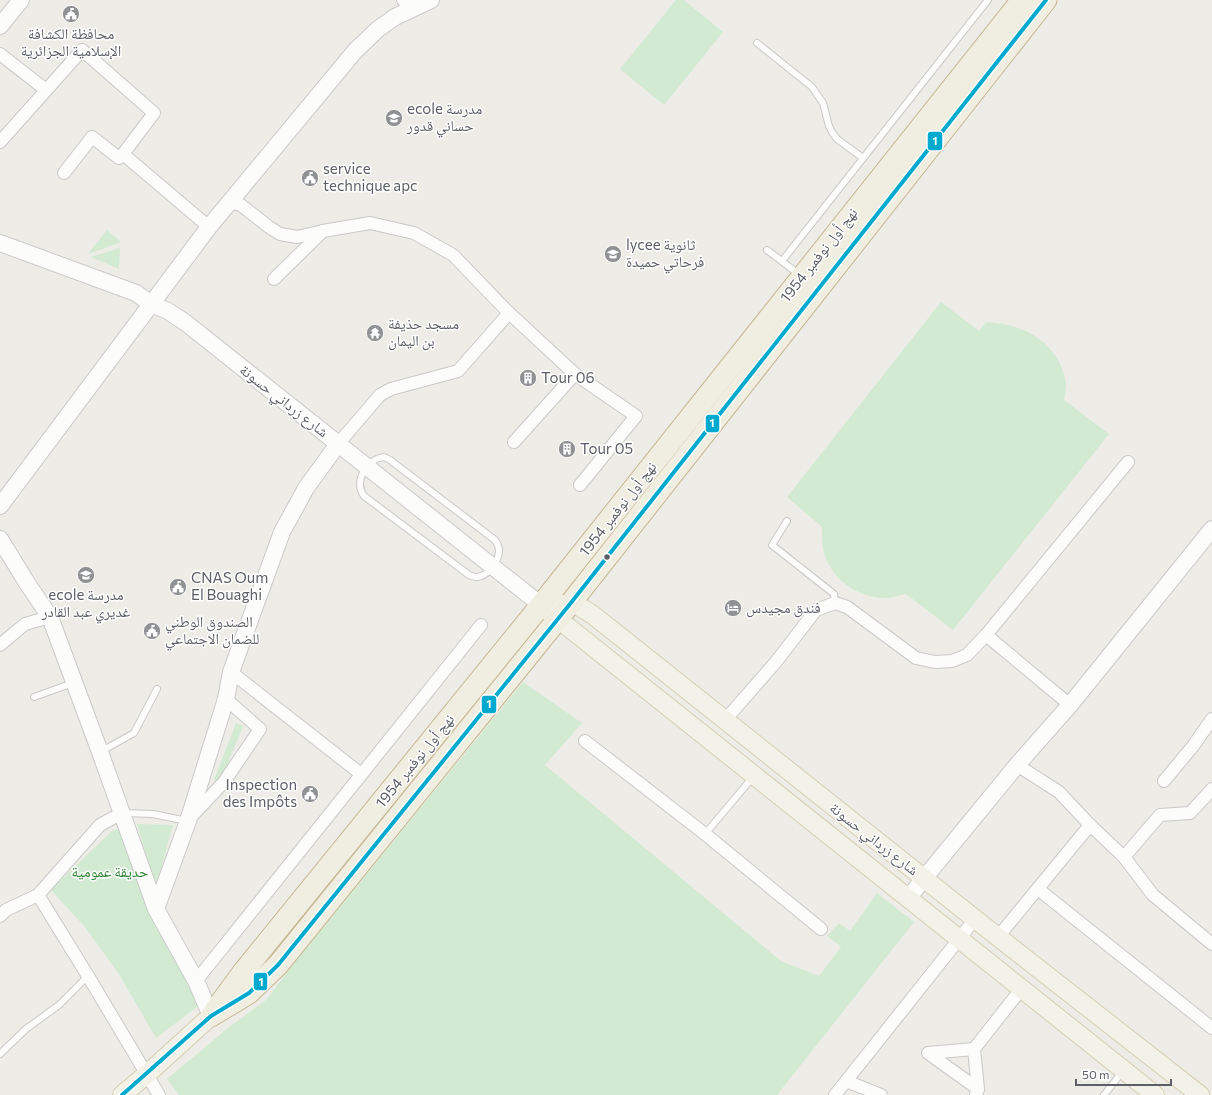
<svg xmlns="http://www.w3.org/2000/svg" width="1212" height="1095" viewBox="0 0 1212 1095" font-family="Commissioner,'Noto Naskh Arabic',sans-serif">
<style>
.green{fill:#d3ead2}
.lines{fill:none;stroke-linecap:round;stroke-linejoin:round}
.lane-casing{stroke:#c9c9c8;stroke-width:8}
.street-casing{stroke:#c9c9c8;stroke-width:14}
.secondary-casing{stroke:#c9cac9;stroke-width:18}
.primary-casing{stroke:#d6ceb3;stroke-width:20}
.highway-casing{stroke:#c5b893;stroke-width:23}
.lane{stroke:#fcfcfb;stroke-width:6}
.street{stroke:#fcfcfb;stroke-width:12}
.secondary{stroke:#fcfcfb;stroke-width:16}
.primary{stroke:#f3f2e8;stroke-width:18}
.highway{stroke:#f0ede1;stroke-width:21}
.bus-1-casing{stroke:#fff;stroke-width:7}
.bus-1{stroke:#00a9ce;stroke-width:4}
.bus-dot{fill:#5c6066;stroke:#fff;stroke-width:1.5}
.labels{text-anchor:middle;stroke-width:3;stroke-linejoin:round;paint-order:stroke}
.poi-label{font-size:15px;fill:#5c6066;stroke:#fff;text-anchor:start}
.street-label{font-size:15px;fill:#5c6066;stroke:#fff}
.park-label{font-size:15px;fill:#2d8434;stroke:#fff}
.line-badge{stroke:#fff;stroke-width:1.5}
.badge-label{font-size:11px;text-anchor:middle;font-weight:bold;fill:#fff}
</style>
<rect width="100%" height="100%" fill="#edece7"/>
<g class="green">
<path d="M676,0H684L723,32L664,105L620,69Z"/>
<path d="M107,230L121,242L88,254Z"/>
<path d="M120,248L119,269L91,257Z"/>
<path d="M941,302L979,331L986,322C993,323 1000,323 1007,325C1037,331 1062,353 1066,384C1066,389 1065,395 1064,400L1109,434L953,630L906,594C900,595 893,598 887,598C858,599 829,578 823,549C822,541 822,534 822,527L787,497Z"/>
<path d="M523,682L582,723L545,765L781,961L819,976L841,947L827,936L839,923L850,931L877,893L914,922L777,1095H179L167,1079L228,1028L266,1000L296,961Z"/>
<path d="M236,723L243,726L220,783L214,780Z"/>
<path d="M137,824L173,825L158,880L154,881Z"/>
<path d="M124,828L202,1003L156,1038L119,974L85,927L51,890L113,830Z"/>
</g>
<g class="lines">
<defs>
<g id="lane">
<path d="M757,43L812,87L823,103L829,126L832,132L837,139L863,158"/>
<path d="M767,250L800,275"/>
<path d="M782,261L988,0"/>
<path d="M384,457L390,460L495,540C497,543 499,547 499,551C499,560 489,574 481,576C477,578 473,577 469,575L364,496C353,481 367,459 384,457Z"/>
<path d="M787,521L772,545L834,594L835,603"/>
<path d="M34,697L73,683"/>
<path d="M100,752L134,733L157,689"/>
<path d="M123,813L153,814L187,821"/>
<path d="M705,834L753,777"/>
<path d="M0,1054L26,1029L59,1005L88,976"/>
<path d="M1104,1095L1123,1071"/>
</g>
<g id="street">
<path d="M403,0L411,9"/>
<path d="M0,54L46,90"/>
<path d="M0,142L82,50L154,113L123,154L209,227"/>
<path d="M64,173L92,137L119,158L123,154"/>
<path d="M230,202L241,205L269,227L280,234L297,237L323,231"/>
<path d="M274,279L323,231L370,223L414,233L453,255L509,313"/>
<path d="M514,442L575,374"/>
<path d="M338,444L380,395L391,389L458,371L509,313L575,374L636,416L580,485"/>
<path d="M986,635L1070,705"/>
<path d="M0,645L25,624L50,617"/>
<path d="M231,672L361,774"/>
<path d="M725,720L775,663L816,610L835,603L847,607L916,658L935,662L952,661L967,655L986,635L1128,462"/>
<path d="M585,741L705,834L821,929"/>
<path d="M1017,765L1059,792L1090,825L1124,857L1153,895L1212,944"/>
<path d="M1164,781L1193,746L1212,719"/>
<path d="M190,818L224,782L260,729L226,699"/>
<path d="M1124,857L1160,815L1190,813L1212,789"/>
<path d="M1038,889L1212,1028"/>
<path d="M38,895L88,976L159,1095"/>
<path d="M0,916L6,910L38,895L100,825L122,813"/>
<path d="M998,937L1090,825"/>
<path d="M196,981L481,625"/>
<path d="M974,1049L928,1053L978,1089"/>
<path d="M846,1081L881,1095"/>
<path d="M835,1095L975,919"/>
<path d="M976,1095L978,1089L974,1049L1022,988"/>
</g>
<g id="secondary">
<path d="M0,26L21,0"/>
<path d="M0,243L136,293L151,304L168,311L186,323L541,605"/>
<path d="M0,506L209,227L355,51L378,29L395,17L431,0"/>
<path d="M0,539L27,583L50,617L100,752L156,909L196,981L211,1016"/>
<path d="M908,898L1017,765L1070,705L1212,529"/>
<path d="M156,909L188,821L226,699L231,672L282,532L306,488L338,444"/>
</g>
<g id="primary">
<path d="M541,605L570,604L577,605L593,615L975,919L1200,1095"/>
<path d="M548,611L1155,1095"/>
<path d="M122,1095L146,1075L211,1016"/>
</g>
<g id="highway">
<path d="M216,1009L244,971L541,605L1022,0"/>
<path d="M211,1016L249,993L278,965L570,604L1046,0"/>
</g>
</defs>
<use href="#lane" class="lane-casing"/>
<use href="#street" class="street-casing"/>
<use href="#secondary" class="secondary-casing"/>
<use href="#primary" class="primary-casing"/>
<use href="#highway" class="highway-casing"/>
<use href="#lane" class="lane"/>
<use href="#street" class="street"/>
<use href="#secondary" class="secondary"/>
<use href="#primary" class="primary"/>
<use href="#highway" class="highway"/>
<defs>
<path id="bus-1" d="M122,1095L211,1016L249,993L278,965L570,604L1046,0"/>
</defs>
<use href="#bus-1" class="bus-1-casing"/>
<use href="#bus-1" class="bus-1"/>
</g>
<defs>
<symbol id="civic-disc" viewBox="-11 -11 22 22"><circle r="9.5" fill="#8f9193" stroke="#fff"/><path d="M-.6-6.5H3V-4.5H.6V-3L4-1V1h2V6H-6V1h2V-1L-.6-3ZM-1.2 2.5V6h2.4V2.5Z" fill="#fff"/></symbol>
<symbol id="school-disc" viewBox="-11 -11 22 22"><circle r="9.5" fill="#8f9193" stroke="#fff"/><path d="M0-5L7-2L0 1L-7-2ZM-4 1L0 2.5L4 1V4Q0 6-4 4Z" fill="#fff"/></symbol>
<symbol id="temple-disc" viewBox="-11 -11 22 22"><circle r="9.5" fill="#8f9193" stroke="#fff"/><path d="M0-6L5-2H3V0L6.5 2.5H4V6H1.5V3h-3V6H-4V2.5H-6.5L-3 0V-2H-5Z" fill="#fff"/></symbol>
<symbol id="building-disc" viewBox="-11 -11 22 22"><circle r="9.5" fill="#8f9193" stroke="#fff"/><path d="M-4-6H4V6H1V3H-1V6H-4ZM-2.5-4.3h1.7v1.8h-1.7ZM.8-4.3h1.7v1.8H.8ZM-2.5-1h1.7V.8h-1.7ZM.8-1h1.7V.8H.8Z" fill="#fff"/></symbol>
<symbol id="hotel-disc" viewBox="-11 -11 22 22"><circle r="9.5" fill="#8f9193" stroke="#fff"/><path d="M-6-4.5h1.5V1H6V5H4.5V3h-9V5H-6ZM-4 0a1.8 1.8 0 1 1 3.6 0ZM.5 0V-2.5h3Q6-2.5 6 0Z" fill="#fff"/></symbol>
</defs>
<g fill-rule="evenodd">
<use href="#civic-disc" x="61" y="4" width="20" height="20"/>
<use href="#school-disc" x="384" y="108" width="20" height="20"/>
<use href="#civic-disc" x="300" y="168" width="20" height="20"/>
<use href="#school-disc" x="603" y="244" width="20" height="20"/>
<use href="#temple-disc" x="365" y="323" width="20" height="20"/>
<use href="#building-disc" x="518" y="368" width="20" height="20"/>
<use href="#building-disc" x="557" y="439" width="20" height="20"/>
<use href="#school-disc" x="76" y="565" width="20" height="20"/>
<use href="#civic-disc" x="168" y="577" width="20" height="20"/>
<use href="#hotel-disc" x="723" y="598" width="20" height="20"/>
<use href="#civic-disc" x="142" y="621" width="20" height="20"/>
<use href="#civic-disc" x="300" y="784" width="20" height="20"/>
</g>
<circle class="bus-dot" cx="607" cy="557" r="3.5"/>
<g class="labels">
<g class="poi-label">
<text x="71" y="39" text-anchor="middle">محافظة الكشافة<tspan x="71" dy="17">الإسلامية الجزائرية</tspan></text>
<text x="407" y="114">ecole مدرسة<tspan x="407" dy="17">حساني قدور</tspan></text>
<text x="323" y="174">service<tspan x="323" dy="17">technique apc</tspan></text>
<text x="626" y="250">lycee ثانوية<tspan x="626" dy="17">فرحاتي حميدة</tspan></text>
<text x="388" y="329">مسجد حذيفة<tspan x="388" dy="17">بن اليمان</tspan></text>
<text x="541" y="383">Tour 06</text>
<text x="580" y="454">Tour 05</text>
<text x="191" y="583">CNAS Oum<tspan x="191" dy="17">El Bouaghi</tspan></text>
<text x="86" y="600" text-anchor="middle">ecole مدرسة<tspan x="86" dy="17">غديري عبد القادر</tspan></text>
<text x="746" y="613">فندق مجيدس</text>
<text x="165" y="627">الصندوق الوطني<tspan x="165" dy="17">للضمان الاجتماعي</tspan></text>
<text x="297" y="790" text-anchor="end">Inspection<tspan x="297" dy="17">des Impôts</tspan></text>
</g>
<g class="street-label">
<text transform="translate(819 255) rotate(-52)" y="5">نهج أول نوفمبر 1954</text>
<text transform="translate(284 401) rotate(38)" y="5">شارع زرداني حسونة</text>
<text transform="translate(618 509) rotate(-52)" y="5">نهج أول نوفمبر 1954</text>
<text transform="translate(415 761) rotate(-51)" y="5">نهج أول نوفمبر 1954</text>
<text transform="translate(874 839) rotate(38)" y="5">شارع زرداني حسونة</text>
</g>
<g class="park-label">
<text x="110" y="877">حديقة عمومية</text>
</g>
</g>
<g class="line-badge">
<rect x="927" y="131" width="16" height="20" rx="4" fill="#00a9ce"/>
<rect x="705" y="414" width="15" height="19" rx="4" fill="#00a9ce"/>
<rect x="481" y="695" width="16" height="19" rx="4" fill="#00a9ce"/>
<rect x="253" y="972" width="15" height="19" rx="4" fill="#00a9ce"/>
</g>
<g class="badge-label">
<text x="935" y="145">1</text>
<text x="712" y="427">1</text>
<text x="489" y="708">1</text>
<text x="261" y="986">1</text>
</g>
<path d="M1076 1079v6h95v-6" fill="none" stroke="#5c6066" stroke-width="2"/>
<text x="1082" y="1079" font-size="12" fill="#5c6066" stroke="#ffffff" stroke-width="3" paint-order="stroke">50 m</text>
</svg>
